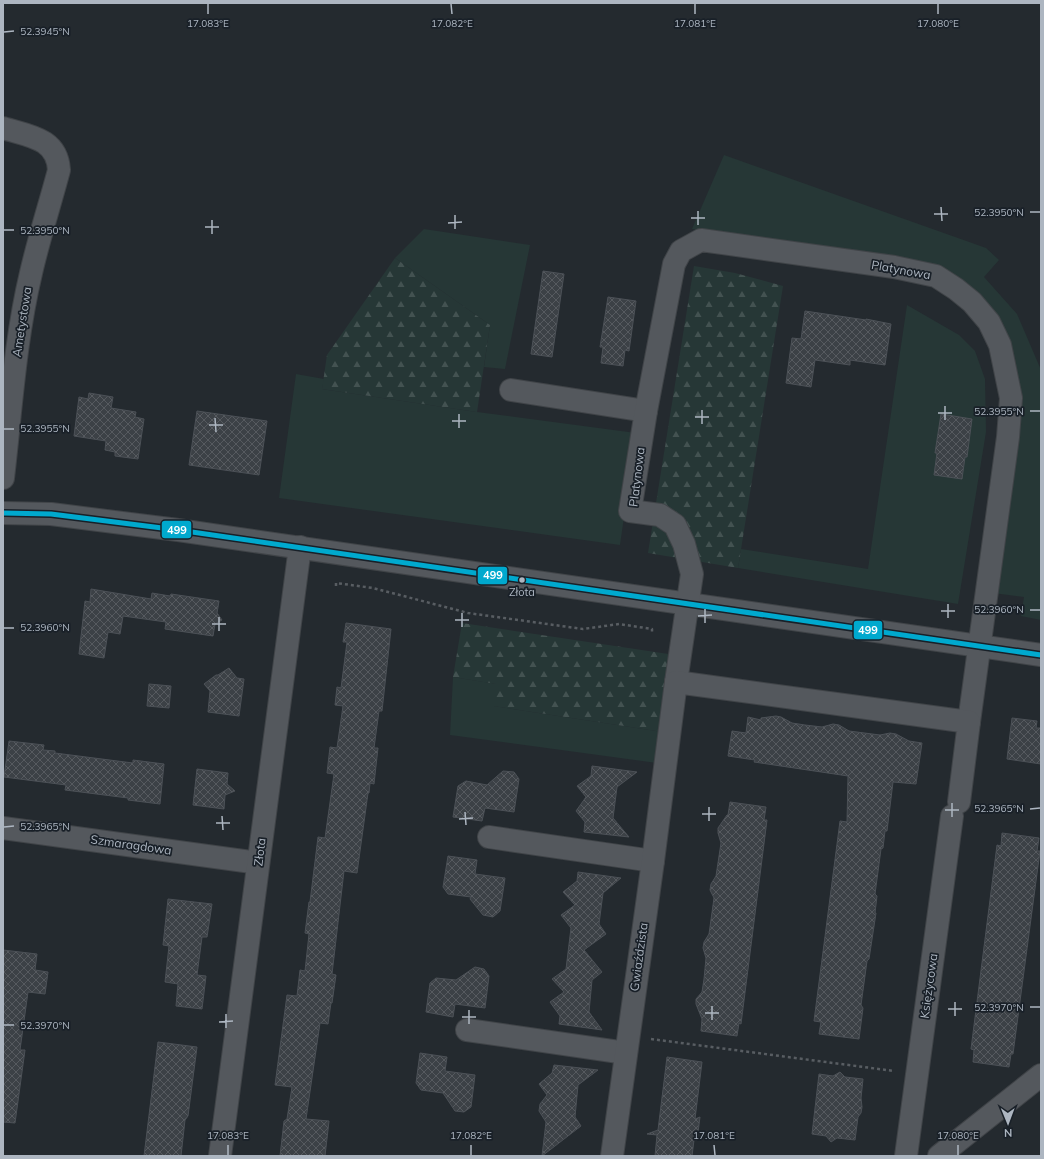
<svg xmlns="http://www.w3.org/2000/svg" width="1044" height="1159" viewBox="0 0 1044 1159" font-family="Mulish,sans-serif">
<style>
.grass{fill:#263736}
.forest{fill:url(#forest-firs)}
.building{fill:url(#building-cross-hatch);stroke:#4c5157}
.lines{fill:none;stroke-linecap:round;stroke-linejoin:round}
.minor-casing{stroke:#404448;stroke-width:24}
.path{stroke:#585d62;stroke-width:2.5;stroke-dasharray:3 3;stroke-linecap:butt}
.minor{stroke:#54585d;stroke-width:22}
.bus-1-casing{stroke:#192028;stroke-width:8}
.bus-1{stroke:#00a9ce;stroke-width:5}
.ticks{fill:none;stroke:#adb6c1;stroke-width:1.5}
.bus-dot{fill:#adb6c1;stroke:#192028;stroke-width:1.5}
.labels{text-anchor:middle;stroke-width:3.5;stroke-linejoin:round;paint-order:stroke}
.bus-label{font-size:11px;fill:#adb6c1;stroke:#192028}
.street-label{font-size:12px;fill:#adb6c1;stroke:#192028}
.ticks-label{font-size:10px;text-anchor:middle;fill:#adb6c1;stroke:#192028;stroke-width:3.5;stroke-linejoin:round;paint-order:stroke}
.line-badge{stroke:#192028;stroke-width:1.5}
.badge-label{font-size:11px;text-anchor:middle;font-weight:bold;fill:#fff}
</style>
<defs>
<pattern id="forest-firs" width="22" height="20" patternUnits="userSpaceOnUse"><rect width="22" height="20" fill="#263736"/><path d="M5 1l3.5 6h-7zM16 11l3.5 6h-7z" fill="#435251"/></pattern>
<pattern id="building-cross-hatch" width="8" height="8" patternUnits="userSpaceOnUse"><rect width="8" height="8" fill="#3c4146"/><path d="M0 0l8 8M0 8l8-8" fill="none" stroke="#565a5f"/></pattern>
</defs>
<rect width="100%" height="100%" fill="#242a2f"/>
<g class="grass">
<path d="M724,155L972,243L986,248L999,260L984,277L1017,314L1041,370V620L1021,616L1024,597L993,593L1016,459L1021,396L1014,357L997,321L894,259L692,229Z"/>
<path d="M424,229L530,245L505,369L484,367L490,325L395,258Z"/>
<path d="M907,305L959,335L975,351L985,379L986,432L958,604L738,568L741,549L868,569Z"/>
<path d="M296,374L324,379L322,389L477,412L636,433L620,545L279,498Z"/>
<path d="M453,677L497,684L494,706L663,732L657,763L450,735Z"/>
</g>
<g class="forest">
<path d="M395,258L490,325L477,412L322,389L327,355Z"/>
<path d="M694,266L735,273L783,286L738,568L648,553Z"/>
<path d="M462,623L675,655L663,732L493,706L496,684L453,677Z"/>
</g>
<g class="building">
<path d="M543,271L564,274L552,357L531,354Z"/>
<path d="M608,297L636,301L629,351L625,350L623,366L601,363L603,347H600Z"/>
<path d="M805,311L866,320V319L891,324L885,365L850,360V365L815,360L811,387L786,383L792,338L801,339Z"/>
<path d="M89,393L113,397L111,408L136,412L135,417L144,419L138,459L115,456V452L105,450L106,441L74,436L79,397L88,399Z"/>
<path d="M197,411L267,421L259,475L189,465Z"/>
<path d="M941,414L972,419L967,457H965L962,479L934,475L937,453H935Z"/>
<path d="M91,589L151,599L152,593L170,596L171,594L219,601L217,613L222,620L215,624L213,636L165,629L166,622L123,616L120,634L108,632L104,658L79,654L85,601L90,602Z"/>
<path d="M346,623L391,629L382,711H379L374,748H378L374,784L370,783L369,793H368L357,873L344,871L332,974L336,975L332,1003H331L328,1024L320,1023L306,1119L329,1121L325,1156H280L284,1121L287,1119L292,1087L275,1085L287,995L297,996L300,970L305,971L309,934L305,933L309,902H310L318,837L325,838L334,774L327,773L330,747L337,748L343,706L335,705L337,687L341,688L347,642H343Z"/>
<path d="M229,668L237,678L244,679L239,716L208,712L210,691L204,684L216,675H218Z"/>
<path d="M149,684L171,686L169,708L147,706Z"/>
<path d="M776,716L781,717L792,723L805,725L822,727L833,724L839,725L849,731L880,735L890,733L896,734L909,741L922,743L916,784L893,782L887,831H885L883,848L881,849L875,894L877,896L875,913H876L869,959L867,961L861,1005L863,1008L859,1039L819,1034L821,1022L814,1021L840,821L847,822L848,776L754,762L755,760L728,756L732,731L746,733L748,717L761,720V718Z"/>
<path d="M1012,718L1037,721L1036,728H1041V764L1007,759Z"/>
<path d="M9,741L44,745L43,750L55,751V753L133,763V760L164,764L160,804L128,800V798L65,790L66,785L4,777Z"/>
<path d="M592,766L637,772L617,787L613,818L629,837L584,832L585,822L576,811L586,797L577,786L591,776Z"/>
<path d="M197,769L228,773L227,784L235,791L225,795L224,809L193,805Z"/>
<path d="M503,771L514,772L519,779L514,812L485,808L482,821L453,817L458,786L466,781L487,785Z"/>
<path d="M730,802L766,807L764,820H767L741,1024L739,1023L737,1036L701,1031L702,1019L696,1004V999L702,992L704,979L706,958L703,948L704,942L709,934L714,898L710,890L711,884L716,876L721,843L718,833V828L727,815H728Z"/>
<path d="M1002,833L1039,838L1037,851H1040L1013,1054H1011L1009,1067L973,1062L974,1050L971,1049L997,845L1001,846Z"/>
<path d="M448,856L477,860L475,874L505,878L500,911L493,917L483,915L470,899L471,897L448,894L443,887Z"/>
<path d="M578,872L621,878L603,893L599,924L606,934L584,950L602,972L592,980L589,1012L602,1030L559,1024L560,1016L550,1002L564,992L552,979L566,969L571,928L561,915L575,905L563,892L577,881Z"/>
<path d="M168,899L212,904L207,937H202L197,975L206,976L202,1009L176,1006L178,984L165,982L169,946L163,945Z"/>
<path d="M3,950L37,954L35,970L48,972L45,994L28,992L20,1050H25L15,1123L3,1122Z"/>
<path d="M475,967L484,969L489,976L485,1008L455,1004L453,1017L426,1012L430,983L436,978L456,980Z"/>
<path d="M158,1042L197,1047L188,1116L185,1120L181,1156H144Z"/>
<path d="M420,1053L447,1057L445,1071L475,1075L471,1107L464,1112L455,1111L443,1093L421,1090L416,1083Z"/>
<path d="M667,1057L702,1062L695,1119L700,1117L697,1140H694L692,1156H655L657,1135L647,1134L658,1130Z"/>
<path d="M554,1065L598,1070L578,1085L575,1117L581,1126L542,1156L546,1122L539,1111L540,1104L547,1095L539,1084L552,1073Z"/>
<path d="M840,1072L845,1077L863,1079L861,1098L862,1107L861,1113L858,1117L855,1140L837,1138L831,1142L826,1136L812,1134L819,1074L833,1076Z"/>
</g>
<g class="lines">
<defs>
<g id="minor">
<path d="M3,128C29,136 57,138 59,170C50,204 39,238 31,273C15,340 11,410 3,478"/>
<path d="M511,390L646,411"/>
<path d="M3,513L51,514L178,530L1041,655"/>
<path d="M676,682L692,574L684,544L675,525L660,515L630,511L646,411L674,264L681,251L701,240L894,267L936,276L956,289L972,302L989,322L1000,345L1011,398L1008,437L969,722"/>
<path d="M3,828L258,863"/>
<path d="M489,837L653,861"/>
<path d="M467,1030L626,1053"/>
<path d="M220,1156L300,547"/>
<path d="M612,1156L653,861L676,682L969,722L959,802"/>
<path d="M906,1156L952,816"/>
<path d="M939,1156L1041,1075"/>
</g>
</defs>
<use href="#minor" class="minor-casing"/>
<g class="path">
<path d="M336,586V583L373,588L468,613L583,629L619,624L652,629V632"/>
<path d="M651,1039L894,1071"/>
</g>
<use href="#minor" class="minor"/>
<defs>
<path id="bus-1" d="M3,513L51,514L178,530L1041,655"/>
</defs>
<use href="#bus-1" class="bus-1-casing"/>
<use href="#bus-1" class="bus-1"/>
</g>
<path class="ticks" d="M208,4V14M451,4L452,14M695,4V14M938,4V14M4,32L14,31M941,207L942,221M698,211V225M1030,212H1040M934,214H948M455,215V229M691,218H705M212,220V234M448,223L462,222M205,227H219M4,230H14M945,406V420M702,410V424M1030,411H1040M938,413H952M459,414V428M695,417H709M215,418L216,432M452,421H466M209,425H223M4,429H14M948,604V618M705,609V623M1030,610H1040M941,611H955M462,613V627M698,616L712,615M219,617V631M455,620H469M212,624H226M4,628H14M952,803V817M709,807V821M1030,809L1040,808M945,810H959M465,812L466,825M702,814H716M222,816L223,830M459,819L473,818M216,823H230M4,827L14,826M955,1002V1016M712,1006V1020M1030,1007H1040M948,1009H962M469,1010V1024M705,1013H719M226,1014V1028M462,1017H476M219,1022L233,1021M4,1025H14M228,1145V1155M471,1145V1155M714,1145L715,1155M958,1145V1155"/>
<circle class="bus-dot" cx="522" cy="580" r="3.5"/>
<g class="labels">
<g class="bus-label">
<text x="522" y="596">Złota</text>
</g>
<g class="street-label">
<text transform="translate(901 270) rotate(10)" y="4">Platynowa</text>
<text transform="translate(22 322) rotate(-81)" y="4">Ametystowa</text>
<text transform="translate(637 477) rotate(-83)" y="4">Platynowa</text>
<text transform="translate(131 845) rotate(8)" y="4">Szmaragdowa</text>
<text transform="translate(260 852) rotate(-83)" y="4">Złota</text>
<text transform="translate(639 957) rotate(-82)" y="4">Gwiaździsta</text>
<text transform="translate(929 986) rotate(-82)" y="4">Księżycowa</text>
</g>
</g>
<g class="ticks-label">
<text x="208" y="27">17.083°E</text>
<text x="452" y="27">17.082°E</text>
<text x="695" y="27">17.081°E</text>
<text x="938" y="27">17.080°E</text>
<text x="45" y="35">52.3945°N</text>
<text x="999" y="216">52.3950°N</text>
<text x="45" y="234">52.3950°N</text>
<text x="999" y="415">52.3955°N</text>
<text x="45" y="432">52.3955°N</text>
<text x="999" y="613">52.3960°N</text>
<text x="45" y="631">52.3960°N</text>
<text x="999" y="812">52.3965°N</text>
<text x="45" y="830">52.3965°N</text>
<text x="999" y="1011">52.3970°N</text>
<text x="45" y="1029">52.3970°N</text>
<text x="228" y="1139">17.083°E</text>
<text x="471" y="1139">17.082°E</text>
<text x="714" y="1139">17.081°E</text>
<text x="958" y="1139">17.080°E</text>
</g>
<g class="line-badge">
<rect x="161" y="520" width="31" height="19" rx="4" fill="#00a9ce"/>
<rect x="477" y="566" width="31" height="19" rx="4" fill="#00a9ce"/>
<rect x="853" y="620" width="30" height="20" rx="4" fill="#00a9ce"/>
</g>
<g class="badge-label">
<text x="177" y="534">499</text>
<text x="493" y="579">499</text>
<text x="868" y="634">499</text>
</g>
<rect width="1044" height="1159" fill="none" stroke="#adb6c1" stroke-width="8"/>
<g transform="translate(1008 1123) rotate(179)" stroke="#192028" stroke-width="3" paint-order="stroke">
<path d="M0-3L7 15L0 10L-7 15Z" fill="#adb6c1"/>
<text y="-6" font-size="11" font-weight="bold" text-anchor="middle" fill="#adb6c1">N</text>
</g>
</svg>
